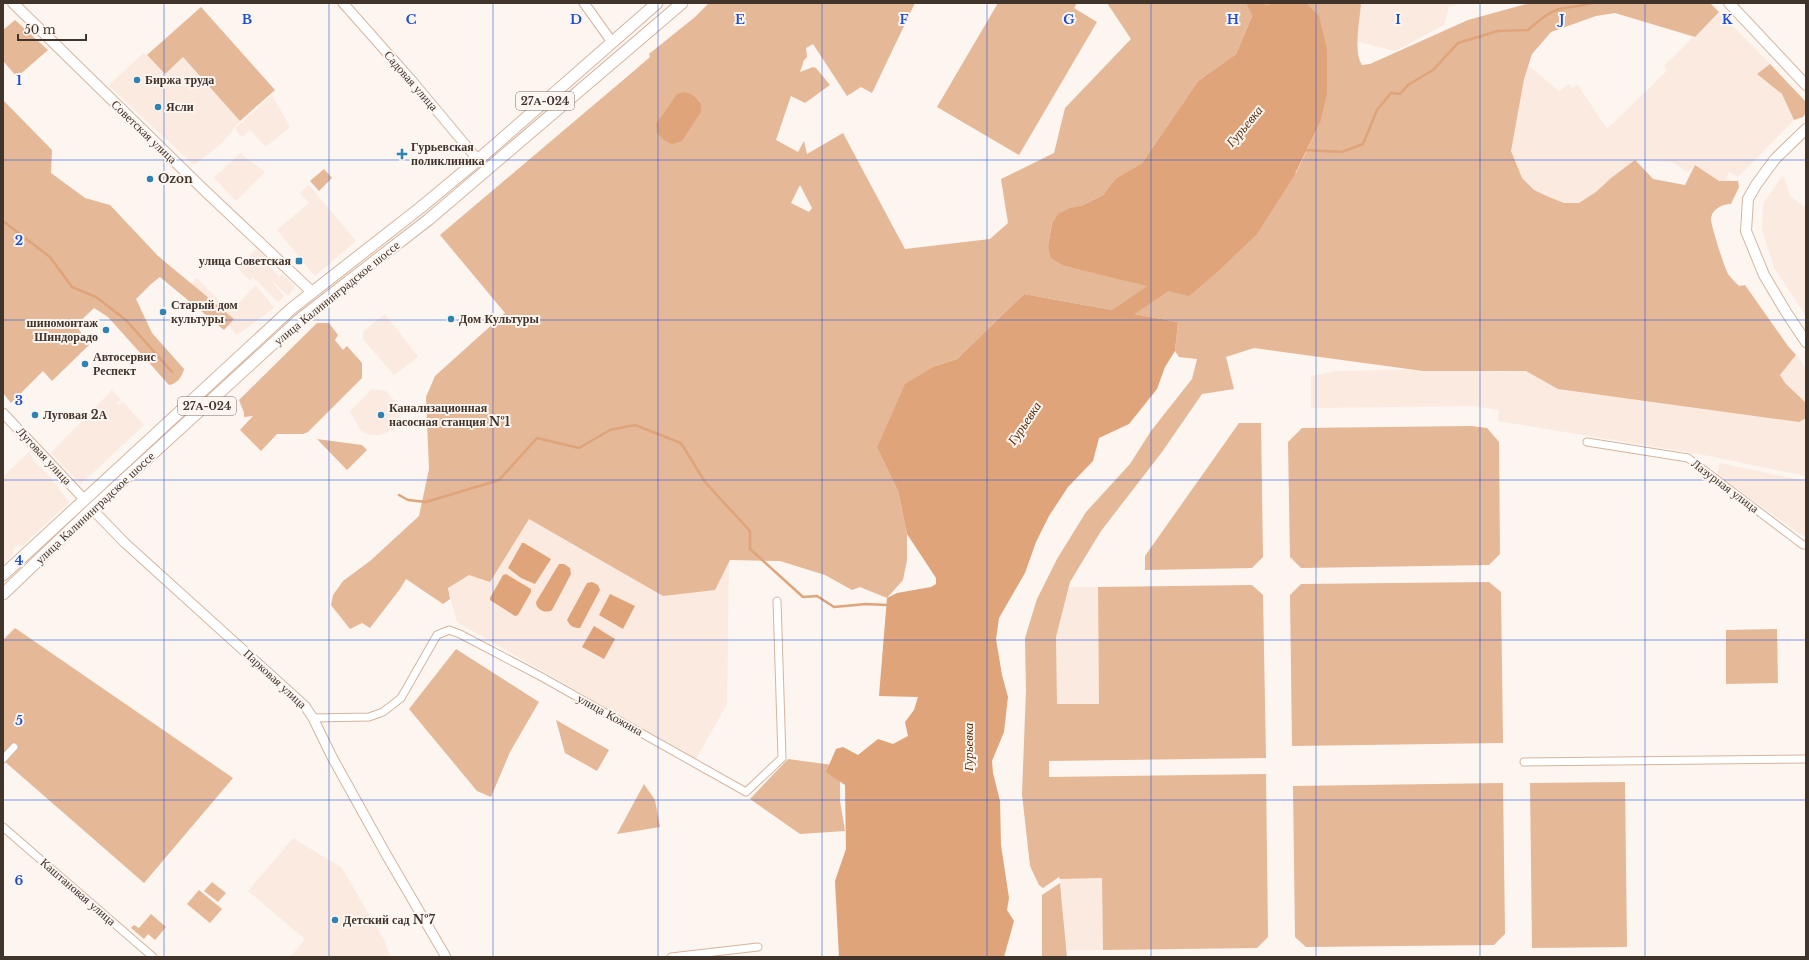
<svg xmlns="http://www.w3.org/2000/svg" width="1809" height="960" viewBox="0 0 1809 960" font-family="'Libre Baskerville',serif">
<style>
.built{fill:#fbeadf}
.green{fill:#e5b897;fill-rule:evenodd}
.water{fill:#dfa479}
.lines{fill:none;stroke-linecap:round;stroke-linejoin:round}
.stream{stroke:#dfa479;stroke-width:2.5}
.river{stroke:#dfa479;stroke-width:16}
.minor-casing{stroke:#d5b59e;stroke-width:9}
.tertiary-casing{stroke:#d5b59e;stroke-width:11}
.secondary-casing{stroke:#d5b59e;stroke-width:12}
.primary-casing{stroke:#d5b59e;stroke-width:13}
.minor{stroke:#fff;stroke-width:7}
.tertiary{stroke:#fff;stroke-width:9}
.secondary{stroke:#fff;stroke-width:10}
.primary{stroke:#fff;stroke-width:11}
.grid{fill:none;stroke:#1d4ed8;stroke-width:1;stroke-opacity:0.55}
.poi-dot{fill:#2e83b3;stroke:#fcf5f0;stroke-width:1.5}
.labels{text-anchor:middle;stroke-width:4;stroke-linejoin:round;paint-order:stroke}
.shield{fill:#fcf5f0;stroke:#796e66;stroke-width:1}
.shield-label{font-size:11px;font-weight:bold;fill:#41342b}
.poi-label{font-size:12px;font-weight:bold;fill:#41342b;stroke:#fcf5f0;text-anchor:start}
.street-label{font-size:12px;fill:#41342b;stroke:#fcf5f0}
.water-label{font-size:13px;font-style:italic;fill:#522b09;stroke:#fcf5f0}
.grid-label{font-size:13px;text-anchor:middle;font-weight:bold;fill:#1d4ed8;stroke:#fcf5f0;stroke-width:4;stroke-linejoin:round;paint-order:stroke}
</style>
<rect width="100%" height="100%" fill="#fcf5f0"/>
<g class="built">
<path d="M1359,3H1462L1449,7L1444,25L1395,51L1356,41Z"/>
<path d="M1719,12L1770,64L1757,74L1782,94L1794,120L1738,177L1729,172L1726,178L1733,182L1719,181L1695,165L1688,172L1672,162L1636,160L1653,179L1577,264L1451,108L1523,61L1559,91L1569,84L1572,88L1578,85L1607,129L1667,71L1664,66Z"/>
<path d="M144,53L163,72L142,93L183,57L240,121L222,143L194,165L110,87L111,83Z"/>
<path d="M272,95L290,127L266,147L250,130L242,137L235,129L242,122L248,128L243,121Z"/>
<path d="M240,153L265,172L236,201L214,178Z"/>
<path d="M1783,175L1790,196L1806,208V316L1774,268L1762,229L1763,204Z"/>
<path d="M309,185L356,241L315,276L277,230L309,203L300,193Z"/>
<path d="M256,249L269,261L267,264L279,276L275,281L282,274L295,287L288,296L274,282L271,284L273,283L284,296L278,302L253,277L250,280L238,268Z"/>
<path d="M197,278L230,312L256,285L274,308L237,335L190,285Z"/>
<path d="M385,314L418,357L394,375L363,339V332Z"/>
<path d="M1542,348L1770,388L1796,355L1806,368V476L1699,454L1498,421L1499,410L1473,406L1311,408V376L1337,371L1445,369L1505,372Z"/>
<path d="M372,389L386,391L398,405L402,423L395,429L380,435H371L361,431L350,411Z"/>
<path d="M112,390L121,400L116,403L118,405L123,402L144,425L81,484L51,453Z"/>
<path d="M29,452L34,461L49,476L69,502L21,547L18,544L12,550L14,553L3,564V477Z"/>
<path d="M1719,463L1806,481V538L1717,475Z"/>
<path d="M440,494L729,560L727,704L696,759L457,622L429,519Z"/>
<path d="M1069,587H1098L1099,704L1057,705L1056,637Z"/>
<path d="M293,838L342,868L384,940L390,957H290L305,939L248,891Z"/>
<path d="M1102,878L1103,950H1067L1060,879Z"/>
</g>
<g class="green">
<path d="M709,3H915L872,93L861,87L847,96L813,44L806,48L807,57L804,60L800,72L813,67L816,68L830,85L805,103L791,96L776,140L798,152L804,141L807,154L843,133L905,249L990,239L1008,223L1001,179L1054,153L1065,108L1131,39L1107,3H1275L1256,7L1236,54L1198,81L1142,163L1116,178L1103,195L1083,205L1070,208L1052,224L1048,246L1064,266L1108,276L1296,173L1320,123L1307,4L1302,3H1361C1360,19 1353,52 1362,65L1370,64L1468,20L1530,3H1710L1719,12L1695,37L1615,13L1596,16L1551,32L1532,54L1524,79L1511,151L1522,178L1534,190L1549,197L1564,203H1579L1596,192L1611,178L1635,160L1653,179L1685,185L1695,165L1719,181H1738L1739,187L1731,204C1723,204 1711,209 1711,220C1712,228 1724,266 1728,274C1731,278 1735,282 1739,286L1745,285L1788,346L1796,355L1780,375L1785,383L1806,403V418L1799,422L1558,389L1526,371H1423L1254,348L1226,357L1234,389L1202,394L1162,452L1101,531L1070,582L1056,637L1057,704H1099L1098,587L1252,585L1263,595L1266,758L1049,761V777L1266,774L1268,937L1257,948L1103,950L1102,878L1060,879L1059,877L1043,888L1039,885L1030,866L1022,794L1026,690L1025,638L1037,599L1057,559L1086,512L1130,464L1151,431L1192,379L1197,359L1179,357L1175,351L1178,322L1024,294L957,359L935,366L877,448L898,491L907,534V560L903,580L887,598L860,587L852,590L825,575L780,561L730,560L715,590L663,596L529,519L490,582L469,575L448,588L450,599L443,604L406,579L400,589L370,628L362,623L350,629L331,605L333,595L343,581L370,561L419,516L429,469L426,397L435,376L505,313L440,235L635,70L650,57L649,54L695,17ZM800,185L812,208L809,212L791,203Z"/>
<path d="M998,3H1077L1074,8L1097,22L1019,155L937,107Z"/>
<path d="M201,7L275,90L240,121L183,57L165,74L147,55Z"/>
<path d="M15,20L48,50L17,77L3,61V30Z"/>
<path d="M1770,64L1806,102V113L1803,117L1794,120L1782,94L1757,74Z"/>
<path d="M3,100L52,150L51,173L85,198L110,205L158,256L234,319L224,330L160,277L151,284L136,299L152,333L184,369C182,377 177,384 169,385L108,317L94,308L76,325L89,345L52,381L43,371L11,403L3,393Z"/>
<path d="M324,169L332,178L319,191L310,181Z"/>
<path d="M317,323H329L338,335L335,340L343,350L347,346L362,363V378L308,432L303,434H277L261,451L240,430L253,416L244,417V413L239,400Z"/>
<path d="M1239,423H1261L1263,557L1252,568L1145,570V556Z"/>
<path d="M1471,426L1487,428L1499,442L1500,554L1489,565L1301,568L1290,557L1288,442L1302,428Z"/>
<path d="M317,439L362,445L367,450L347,470Z"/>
<path d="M1489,582L1501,592L1503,743L1292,746L1290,595L1301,584Z"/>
<path d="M15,628L233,778L144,883L3,760V640Z"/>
<path d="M1777,629L1778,683L1726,684V630Z"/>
<path d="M456,649L539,702L510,752L491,797L477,791L409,709Z"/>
<path d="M556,720L609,750L597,771L565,753Z"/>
<path d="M788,759L840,766V801L845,831L800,834L750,799Z"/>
<path d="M1625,782L1627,947L1532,948L1530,783Z"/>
<path d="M1503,783L1505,934L1494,945L1306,947L1295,937L1293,786Z"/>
<path d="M644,784L655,800L660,827L617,834Z"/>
<path d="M212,882L226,893L218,902L204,891Z"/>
<path d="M1060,883L1067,957H1042V895Z"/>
<path d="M199,890L222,909L210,923L187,904Z"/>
<path d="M151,914L166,927L155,940L148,934L144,939L131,928L134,925L139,928Z"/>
</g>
<g class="water">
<path d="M1275,3L1307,4L1319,16L1327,50V93L1320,123L1294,176L1257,234L1215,274L1189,296L1064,266L1051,258L1048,246L1052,224L1058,214L1070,208L1083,205L1103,195L1116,178L1142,163L1198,81L1236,54L1256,7Z"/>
<path d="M685,92L694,96L701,104V112L682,141L673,144L665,141L657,133L656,124L677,94Z"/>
<path d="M1024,294L1178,322L1175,351L1165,367L1157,389L1129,424L1099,438L1093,461L1068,487L1049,516L1036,542L1025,573L999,618L996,639L1002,675L1008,697L1004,732L992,761L993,773L1000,801L1001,845L1009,898L1007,910L1014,921L1004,957H839L835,881L846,849L845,785L826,772L836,749L843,747L858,755L878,739L893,744L908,736L905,722L914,710L918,697L879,696L887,598L897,593L931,587L936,584V578L907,534L898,491L877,448L905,384L935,366L957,359Z"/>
<path d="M522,543H524L551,559L535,584L521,578L508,568Z"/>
<path d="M559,564H564L570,568L571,574L552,610C546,614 536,610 536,602Z"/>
<path d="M506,574L531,589V592L518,615L515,616L490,600V598L503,575Z"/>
<path d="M592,582L598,585L600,590L580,628C573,628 570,626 567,620L587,583Z"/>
<path d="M610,594L635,606L623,629L599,615Z"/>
<path d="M594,626L615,639L604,659L582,647Z"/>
</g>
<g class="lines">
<g class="stream">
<path d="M1305,150L1342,152L1363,144L1377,110L1391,93L1400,94L1408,85L1433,70L1458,43L1498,31L1528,30C1536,23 1549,11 1560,9C1573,6 1579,7 1592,3"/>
<path d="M3,221L50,257L72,287L96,297L126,320L172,372"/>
<path d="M399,495L408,500L426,502L499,480L537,438L579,448L610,430L635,425L681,443L705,482L750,531V549L803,597L817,596L834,607L866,604L886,605"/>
</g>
<g class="river">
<path d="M1255,3L1267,26"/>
<path d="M1106,324L1176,276"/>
</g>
<defs>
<g id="minor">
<path d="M1587,442L1688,458L1803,545H1806"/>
<path d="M313,718L369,717L383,712L401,698L437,635L449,630L460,634L540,676L746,792L782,758L777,601"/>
<path d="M3,759L14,747"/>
<path d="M1524,762L1806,759"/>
<path d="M3,827L153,957"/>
<path d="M671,957L758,947"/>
</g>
<g id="tertiary">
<path d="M343,3L413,82L478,160"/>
<path d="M584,3L612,42"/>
<path d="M3,413L84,499"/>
<path d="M92,509L125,543L305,706L313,718L332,757L387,856L446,957"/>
</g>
<g id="secondary">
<path d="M13,3L202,188L312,292"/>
<path d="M1729,3L1806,85"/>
<path d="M1806,129L1775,159L1756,185L1748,199L1746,231L1764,275L1786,312L1806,342"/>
</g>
<g id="primary">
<path d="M3,575L291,309L420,208L478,160L657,3"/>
<path d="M3,594L92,509L300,319L428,220L682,3"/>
</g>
</defs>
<use href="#minor" class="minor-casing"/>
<use href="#tertiary" class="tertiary-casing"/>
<use href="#secondary" class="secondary-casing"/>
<use href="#primary" class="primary-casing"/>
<use href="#minor" class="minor"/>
<use href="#tertiary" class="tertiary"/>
<use href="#secondary" class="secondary"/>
<use href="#primary" class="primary"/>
</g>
<path class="grid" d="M164,3V957M329,3V957M493,3V957M658,3V957M822,3V957M987,3V957M1151,3V957M1316,3V957M1480,3V957M1645,3V957M3,160H1806M3,320H1806M3,480H1806M3,640H1806M3,800H1806"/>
<g class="poi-dot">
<circle cx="137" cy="80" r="4"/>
<circle cx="158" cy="107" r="4"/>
<path d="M400 148h4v4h4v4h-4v4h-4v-4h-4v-4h4z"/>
<circle cx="150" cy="179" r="4"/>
<rect x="295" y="257" width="8" height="8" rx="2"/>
<circle cx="163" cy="312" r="4"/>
<circle cx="451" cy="319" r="4"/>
<circle cx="106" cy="330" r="4"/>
<circle cx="85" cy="364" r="4"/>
<circle cx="35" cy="415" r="4"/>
<circle cx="381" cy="415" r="4"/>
<circle cx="335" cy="920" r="4"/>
</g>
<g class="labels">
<g class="shield">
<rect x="516" y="92" width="58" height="18" rx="3"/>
<rect x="178" y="397" width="58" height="18" rx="3"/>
</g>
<g class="shield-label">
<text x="545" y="105">27А-024</text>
<text x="207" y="410">27А-024</text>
</g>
<g class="poi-label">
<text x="145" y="84">Биржа труда</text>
<text x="166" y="111">Ясли</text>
<text x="411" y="151">Гурьевская<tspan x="411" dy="14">поликлиника</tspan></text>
<text x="158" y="183">Ozon</text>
<text x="291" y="265" text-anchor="end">улица Советская</text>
<text x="171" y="309">Старый дом<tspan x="171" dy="14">культуры</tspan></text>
<text x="459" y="323">Дом Культуры</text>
<text x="98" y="327" text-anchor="end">шиномонтаж<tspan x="98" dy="14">Шиндорадо</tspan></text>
<text x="93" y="361">Автосервис<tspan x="93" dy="14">Респект</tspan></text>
<text x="389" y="412">Канализационная<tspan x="389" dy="14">насосная станция №1</tspan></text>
<text x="43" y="419">Луговая 2А</text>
<text x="343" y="924">Детский сад №7</text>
</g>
<g class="street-label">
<text transform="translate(411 81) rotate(49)" y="4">Садовая улица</text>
<text transform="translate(144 132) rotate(44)" y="4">Советская улица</text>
<text transform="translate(337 293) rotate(-39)" y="4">улица Калининградское шоссе</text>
<text transform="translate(44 456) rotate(47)" y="4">Луговая улица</text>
<text transform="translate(1725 486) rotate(37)" y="4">Лазурная улица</text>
<text transform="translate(95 508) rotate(-43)" y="4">улица Калининградское шоссе</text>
<text transform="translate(275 679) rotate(43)" y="4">Парковая улица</text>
<text transform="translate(610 715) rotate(29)" y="4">улица Кожина</text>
<text transform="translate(78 892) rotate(41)" y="4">Каштановая улица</text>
</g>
<g class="water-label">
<text transform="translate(1244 126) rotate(-50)" y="5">Гурьевка</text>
<text transform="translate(1024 423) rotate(-56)" y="5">Гурьевка</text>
<text transform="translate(968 747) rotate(-90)" y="5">Гурьевка</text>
</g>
</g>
<g class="grid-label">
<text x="247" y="24">B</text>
<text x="411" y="24">C</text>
<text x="576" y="24">D</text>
<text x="740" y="24">E</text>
<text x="904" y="24">F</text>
<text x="1069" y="24">G</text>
<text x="1233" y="24">H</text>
<text x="1398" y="24">I</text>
<text x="1562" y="24">J</text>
<text x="1727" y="24">K</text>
<text x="19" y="85">1</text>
<text x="19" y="245">2</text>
<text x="19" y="405">3</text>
<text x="19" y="565">4</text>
<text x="19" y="725">5</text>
<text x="19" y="885">6</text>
</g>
<rect width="1809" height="960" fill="none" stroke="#41342b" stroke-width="8"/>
<path d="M18 34v6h68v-6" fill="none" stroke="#41342b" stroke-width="2"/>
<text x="24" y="34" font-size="12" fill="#41342b" stroke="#fcf5f0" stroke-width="3" paint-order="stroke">50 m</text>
</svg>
